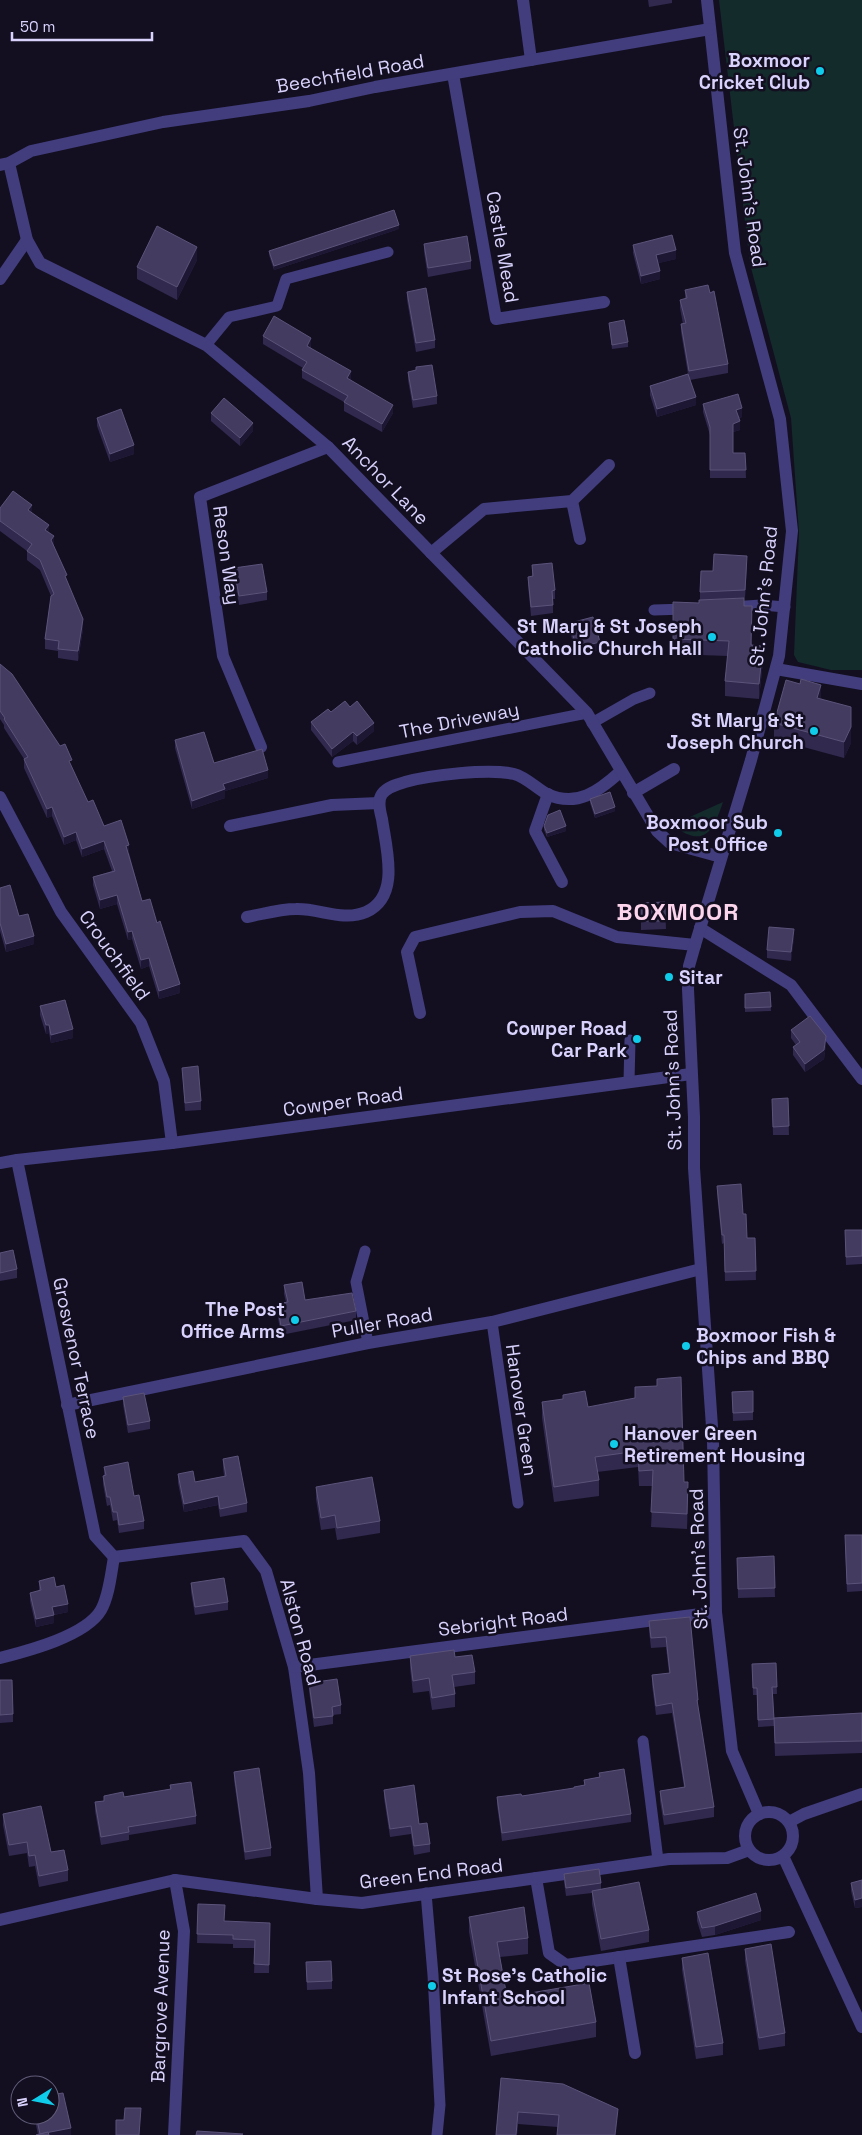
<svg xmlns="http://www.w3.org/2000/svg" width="862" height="2135" viewBox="0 0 862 2135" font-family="'Space Grotesk',sans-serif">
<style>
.green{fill:#132b2b}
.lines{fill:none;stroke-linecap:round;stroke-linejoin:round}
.service{stroke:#423d7d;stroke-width:11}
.minor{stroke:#423d7d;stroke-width:12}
.tertiary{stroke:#423d7d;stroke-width:12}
.wall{fill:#32294e}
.shaded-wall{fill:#1e1734}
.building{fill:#443b61;stroke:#5b5379}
.poi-dot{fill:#10cceb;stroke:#130f21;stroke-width:2}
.labels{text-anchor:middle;stroke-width:5;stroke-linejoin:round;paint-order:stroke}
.poi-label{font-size:19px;font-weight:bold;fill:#d9d2fc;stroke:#130f21;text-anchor:end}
.street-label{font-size:19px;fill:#d9d2fc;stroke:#130f21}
.district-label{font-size:24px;font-weight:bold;letter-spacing:1px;fill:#fcd4ec;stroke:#130f21}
</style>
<rect width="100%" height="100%" fill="#130f21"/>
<g class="green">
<path d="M719,0H862V670H831L798,662L794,655L799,533L791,418L750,264Z"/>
<path d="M723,802C713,832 704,849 672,825Z"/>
</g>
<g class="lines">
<g class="service">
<path d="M206,345L229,317L277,306L286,279L388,252"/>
<path d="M732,607L761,605L785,607"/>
<path d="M654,610L686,609"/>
<path d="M592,723L634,699L650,693"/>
<path d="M338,762L587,713"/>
<path d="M629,1082L630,1040"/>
<path d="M365,1251L356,1282L368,1343"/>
<path d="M492,1322L518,1503"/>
<path d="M643,1741L658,1860"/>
<path d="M426,1893L433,1975L440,2105L437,2135"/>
</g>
<g class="minor">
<path d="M523,0L531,60"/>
<path d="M453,74L496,319L604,302"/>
<path d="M0,279L27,240"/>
<path d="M572,501L580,539"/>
<path d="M431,553L484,509L572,501L609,465"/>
<path d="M776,669L862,684"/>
<path d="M261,747L223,656L200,497L328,447"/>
<path d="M633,793L674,769"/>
<path d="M548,794L535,831L562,882"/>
<path d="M0,797L61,912L141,1023L164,1081L172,1143"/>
<path d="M230,826L332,805L379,803"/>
<path d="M247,917C263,914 280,909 296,909C319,908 343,922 366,912C401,896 386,848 382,819C380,811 377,801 382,794C387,787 398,784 405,782C430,775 490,768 514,774C526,777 536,788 547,794C577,808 599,791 620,772"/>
<path d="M700,928L791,985L862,1079"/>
<path d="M420,1013L407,952L415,937L520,912L553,911L617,937L695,945"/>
<path d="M17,1160L95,1536L114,1557"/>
<path d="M0,1163L17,1160L172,1143L691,1074"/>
<path d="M67,1405L368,1343L492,1322L701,1269"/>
<path d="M114,1557L244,1541L266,1571L294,1667L309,1773L317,1899"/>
<path d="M0,1658C27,1651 86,1636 101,1610C109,1596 111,1574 114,1557"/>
<path d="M294,1667L716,1612"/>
<path d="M536,1878L549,1953L566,1965L789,1932"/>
<path d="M0,1920L175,1880L317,1899L362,1903L669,1859L727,1858L749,1850"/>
<path d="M619,1957L635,2053"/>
<path d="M174,2135L184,1931L175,1880"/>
</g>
<g class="tertiary">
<path d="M707,0L735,253L780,419L792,531L779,656L751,760L695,945L689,966L688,989L694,1117V1168L713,1441L716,1612L732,1751L759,1814"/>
<path d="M9,163L27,240L40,263L206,345L328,447L587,713L657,831L670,843L721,857"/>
<path d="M0,165L9,163L31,151L163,122L309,101L375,87L710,29"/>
<circle cx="769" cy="1836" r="24"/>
<path d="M789,1822L804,1814L862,1794"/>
<path d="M783,1856L862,2027"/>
</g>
</g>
<g class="wall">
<path d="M648,0H672V3L649,7Z"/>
<path d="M399,229L274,270L269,255V251Z"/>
<path d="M424,244L471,261V269L428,277L424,252Z"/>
<path d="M633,245L676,259L658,263L660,279L641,284L633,253Z"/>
<path d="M197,260L177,300L137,279V267Z"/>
<path d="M685,290L728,364V373L690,380L696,405L657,417L650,395V386L688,374L681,332V324H683L680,308V300L685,299Z"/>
<path d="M407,292L435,340V348L416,352L407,300Z"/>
<path d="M609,323L628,342V347L612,349Z"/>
<path d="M263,336L311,346V348L351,380L393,413L382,432L344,411V402L302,378V370L303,368L263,344Z"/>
<path d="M416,367L437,396V404L413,408L408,380V372L416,371Z"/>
<path d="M703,404L742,417L739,418L740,430L733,432V453H745L746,478H710V435L703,412Z"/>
<path d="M211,413L253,431L240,446L211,421Z"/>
<path d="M97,418L134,454L110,462L97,426Z"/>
<path d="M0,508L32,513L49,532L67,582L83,629L78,661L58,658V651L45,649V639L51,596L40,570L27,560V551L0,531Z"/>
<path d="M532,565L555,590V599H553V613L531,616L528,585V577L532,576Z"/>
<path d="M747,565L745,598L700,600V592L713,571Z"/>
<path d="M234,568L267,592V600L239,605L234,577Z"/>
<path d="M673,602L744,606L752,645L763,661L759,699L725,696V681L728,656L673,654Z"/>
<path d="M570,623L600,650L576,656L570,631Z"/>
<path d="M0,664L72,767L88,802L104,826L129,853L142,901L157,923L180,993L159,999L149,966L141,969L132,939L128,940L117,904L100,909L93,885V877L112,871L104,849L82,857L76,840L64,845L52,816L47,818L24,768V759L4,728V725L0,719Z"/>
<path d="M821,698L851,743L844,758L774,739V723Z"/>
<path d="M350,707L374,731L357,745L353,741L332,757L311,730V722L331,712Z"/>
<path d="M175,740L214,763L268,778L225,791V798L192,809L175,748Z"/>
<path d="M590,799L615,811L595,818L590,803Z"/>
<path d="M544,826L566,831L547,837L544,830Z"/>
<path d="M0,888L19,916L34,944L6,952L0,931Z"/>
<path d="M665,902L666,929L641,930V903Z"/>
<path d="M794,937L791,961L767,958V950Z"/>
<path d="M770,992L771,1011L745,1012V994Z"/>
<path d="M40,1006L73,1038L51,1043L49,1033L46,1034L40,1015Z"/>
<path d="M791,1030L826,1044L824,1059L805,1072L793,1055V1047L796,1045L791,1038Z"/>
<path d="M182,1068L201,1101V1110L185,1111Z"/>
<path d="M788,1098L789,1135H773L772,1107Z"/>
<path d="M717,1186L743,1214L747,1238H755L756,1280L725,1281L724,1243L722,1244L717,1194Z"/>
<path d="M862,1230V1264L846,1265L845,1239Z"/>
<path d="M0,1253L17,1269V1278L0,1281Z"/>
<path d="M284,1285L305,1300L356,1311V1320L281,1335L277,1312V1304L286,1302L284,1294Z"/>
<path d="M753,1391V1420L733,1421L732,1392Z"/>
<path d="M123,1397L150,1421V1429L128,1433L123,1405Z"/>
<path d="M542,1402L588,1407L684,1482L688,1498L687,1529L651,1527L653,1486H639L638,1467L597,1472L599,1480V1496L554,1502L542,1418Z"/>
<path d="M223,1459L247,1503V1512L220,1517L218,1505L184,1512L178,1483V1474L195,1482L224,1476L223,1467Z"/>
<path d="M104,1467L134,1496L144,1521V1529L119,1533L117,1520L113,1521L110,1505L107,1506L103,1484V1476H104Z"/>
<path d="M316,1487L380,1521V1533L337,1540L335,1528L321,1530L316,1499Z"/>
<path d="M862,1535V1591L847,1592L845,1544Z"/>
<path d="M774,1556L775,1597L738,1598L737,1558Z"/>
<path d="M39,1581L56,1587L68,1612L54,1615V1623L36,1627L30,1601V1593L39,1591Z"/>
<path d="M191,1583L228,1602V1610L195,1615L191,1592Z"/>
<path d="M690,1617L698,1700V1710L714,1807V1817L664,1825L660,1801V1791L684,1787L672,1713L656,1715L652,1685V1675L669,1673L666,1647L651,1648L649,1631V1621Z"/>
<path d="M410,1656L455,1657L475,1672V1684L454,1687L455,1694V1707L432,1710L429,1691L413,1693L410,1668Z"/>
<path d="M776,1663L777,1694H773L774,1718L862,1713V1753L775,1756L774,1726L758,1727L757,1695H753L752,1664Z"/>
<path d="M0,1680L13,1714V1722L0,1723Z"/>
<path d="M309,1683L341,1705V1714L333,1715V1724L314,1727L309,1691Z"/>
<path d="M234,1772L271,1848V1856L245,1860L234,1780Z"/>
<path d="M599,1773L631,1814V1822L502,1841L497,1805V1797L522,1796L574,1788L584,1785V1780L599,1777Z"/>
<path d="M170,1785L196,1816V1824L129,1835V1840L101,1845L95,1811V1802L104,1801V1796L124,1797L170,1789Z"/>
<path d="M384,1790L419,1824L430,1844V1852L414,1855L411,1834L390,1837L384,1798Z"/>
<path d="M3,1814L51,1852L68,1870V1881L39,1887L35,1866L29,1867L27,1853L9,1856L3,1825Z"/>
<path d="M564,1874L601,1883V1889L649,1930V1942L601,1951L592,1904V1893L566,1896L564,1882Z"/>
<path d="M862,1880V1907L855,1908L851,1891V1883Z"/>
<path d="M198,1904L224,1921L270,1931L269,1973H254L255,1948H233V1944L197,1943Z"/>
<path d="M697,1912L761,1920L715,1935L702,1937L697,1921Z"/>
<path d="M469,1917L528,1938V1954L500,1957L507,1997L596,2022V2037L491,2056L469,1932Z"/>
<path d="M745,1949L785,2033V2046L759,2050L745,1961Z"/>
<path d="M682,1958L723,2043V2055L696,2059L682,1970Z"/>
<path d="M306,1962L332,1981V1989L307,1990Z"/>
<path d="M501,2078L618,2122L558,2127L518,2124L517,2135H496Z"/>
<path d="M34,2115H50L71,2135H38Z"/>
</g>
<g class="shaded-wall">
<path d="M399,225V229L274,270V266Z"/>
<path d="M197,247V260L177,300V287Z"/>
<path d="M676,250V259L656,264V255Z"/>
<path d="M660,271V279L641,284V276Z"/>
<path d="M311,338V346L307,354V346Z"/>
<path d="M351,371V380L347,387V378Z"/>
<path d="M696,397V405L657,417V409Z"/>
<path d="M393,405V413L382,432V424Z"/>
<path d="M742,408V417L736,418V410Z"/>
<path d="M740,421V430L733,432V424Z"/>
<path d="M253,423V431L240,446V438Z"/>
<path d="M134,445V454L110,462V454Z"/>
<path d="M32,505V515L28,510Z"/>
<path d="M49,525V535L45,530Z"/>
<path d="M54,536V546L51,540Z"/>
<path d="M83,619V629L78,661V651Z"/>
<path d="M600,642V650L576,656V648Z"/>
<path d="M763,646V661L759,699V684Z"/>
<path d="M821,685V701L817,698Z"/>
<path d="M374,723V731L357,745V736Z"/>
<path d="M851,727V743L844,758V742Z"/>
<path d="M353,732V741L332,757V749Z"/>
<path d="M268,770V778L225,791V798L192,809V801L223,784Z"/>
<path d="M52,807V816L47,818V809Z"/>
<path d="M615,807V811L595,818V814Z"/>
<path d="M566,826V831L547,837V833Z"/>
<path d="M76,832V840L64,845V837Z"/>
<path d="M104,841V849L82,857V849Z"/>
<path d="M129,845V853L126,854V846Z"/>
<path d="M117,895V904L100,909V900Z"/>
<path d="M794,929V937L791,961V952Z"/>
<path d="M132,931V939L128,940V932Z"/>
<path d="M34,936V944L6,952V944Z"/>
<path d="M149,958V966L141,969V960Z"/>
<path d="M180,984V993L159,999V991Z"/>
<path d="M46,1025H49V1033L46,1034Z"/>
<path d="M73,1029V1038L51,1043V1035Z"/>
<path d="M826,1036V1044L824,1059L805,1072V1064Z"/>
<path d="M688,1482V1498L687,1529V1514Z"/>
<path d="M218,1496V1505L184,1512V1504Z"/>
<path d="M68,1604V1612L54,1615V1623L36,1627V1619L52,1607Z"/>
<path d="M862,1898V1907L855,1908V1900Z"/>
<path d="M761,1911V1920L715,1935V1926Z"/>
<path d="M618,2109L616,2135H615Z"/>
<path d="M518,2112L517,2135H516Z"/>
<path d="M71,2128V2135H40V2134Z"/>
</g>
<g class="building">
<path d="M394,210L399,225L274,266L269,251Z"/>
<path d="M157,226L197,247L177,287L137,267Z"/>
<path d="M672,235L676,250L656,255L660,271L641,276L633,245Z"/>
<path d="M467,236L471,261L428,268L424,244Z"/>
<path d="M708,285L710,293L714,291L728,364L689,371L681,324L686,323L680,300L687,298L685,290Z"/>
<path d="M426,288L435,340L416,343L407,292Z"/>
<path d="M274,316L311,338L307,346L351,371L347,378L393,405L382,424L344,402L348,396L302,370L307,362L263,336Z"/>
<path d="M624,320L628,342L612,345L609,323Z"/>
<path d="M432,365L437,396L413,400L408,372L416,370V367Z"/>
<path d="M688,374L696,397L657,409L650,386Z"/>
<path d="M738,394L742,408L736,410L740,421L733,424V453H745L746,470H710V427L703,404Z"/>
<path d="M224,398L253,423L240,438L211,413Z"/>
<path d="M121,409L134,445L110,454L97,418Z"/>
<path d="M13,491L32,505L28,510L49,525L45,530L54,536L51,540L67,575L65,576L83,619L78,651L58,649L59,641L45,639L51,596L54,594L40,560L27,551L32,544L0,521V508Z"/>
<path d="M714,554L747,556L745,590L700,592L701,571H713Z"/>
<path d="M552,563L555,590L552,591L553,605L531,607L528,577L533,576L532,565Z"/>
<path d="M262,564L267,592L239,596L234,568Z"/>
<path d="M744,598V606H752L751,645L763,646L759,684L725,681L729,641L673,639V602L699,603V600Z"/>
<path d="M593,617L600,642L576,648L570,623Z"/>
<path d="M0,664L12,674L60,746L65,744L72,760L69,761L88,802L93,800L104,826L121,820L129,845L126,846L142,901L150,899L157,923L160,921L180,984L159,991L149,958L141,960L132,931L128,932L117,895L100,900L93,877L115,871L104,841L82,849L76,832L64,837L52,807L47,809L24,759L28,757L4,719L5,718L0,711Z"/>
<path d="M801,679L821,685L817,698L851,707V727L844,742L774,723L786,680L800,684Z"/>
<path d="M345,701L350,707L357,701L374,723L357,736L353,732L332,749L311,722L328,709L331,712Z"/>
<path d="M204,732L214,763L262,749L268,770L223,784L225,789L192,801L175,740Z"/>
<path d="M610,792L615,807L595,814L590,799Z"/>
<path d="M560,810L566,826L547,833L544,826L548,815Z"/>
<path d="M10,885L19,916L28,914L34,936L6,944L0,923V888Z"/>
<path d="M665,902L666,921H641V903Z"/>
<path d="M769,927L794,929L791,952L767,950Z"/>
<path d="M770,992L771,1007L745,1008V994Z"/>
<path d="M65,1000L73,1029L51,1035L49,1025H46L40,1006Z"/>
<path d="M810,1016L826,1036L824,1050L805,1064L793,1047L800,1042L791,1030Z"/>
<path d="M198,1066L201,1101L185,1103L182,1068Z"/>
<path d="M788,1098L789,1126L773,1127L772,1099Z"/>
<path d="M741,1184L743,1214H746L747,1238H755L756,1271L725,1272L724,1235H722L717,1186Z"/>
<path d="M845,1230H862V1256L846,1257Z"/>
<path d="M13,1250L17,1269L0,1273V1253Z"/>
<path d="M302,1282L305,1300L352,1293L356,1311L281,1326L277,1304L288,1302L284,1285Z"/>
<path d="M681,1377L684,1482H688L687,1514L651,1512L653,1470L639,1471L638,1451L595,1457L599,1480L554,1487L542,1402L563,1399V1395L585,1391L588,1407L635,1398V1387L657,1386V1379Z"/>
<path d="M753,1391V1412L733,1413L732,1392Z"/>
<path d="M144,1393L150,1421L128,1425L123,1397Z"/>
<path d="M238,1456L247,1503L220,1509L218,1496L184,1504L178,1474L193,1471L195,1482L226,1476L223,1459Z"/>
<path d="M128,1462L134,1496L139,1495L144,1521L119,1525L117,1512H113L110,1497H107L103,1476L106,1475L104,1467Z"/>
<path d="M372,1477L380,1521L337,1528L335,1515L321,1518L316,1487Z"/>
<path d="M845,1535H862V1583L847,1584Z"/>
<path d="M774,1556L775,1588L738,1589L737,1558Z"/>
<path d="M54,1577L56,1587L64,1585L68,1604L52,1607L54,1615L36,1619L30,1593L41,1590L39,1581Z"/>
<path d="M224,1578L228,1602L195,1607L191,1583Z"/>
<path d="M690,1617L698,1700H697L714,1807L664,1815L660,1791L685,1787L672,1703L656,1706L652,1675L670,1673L666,1637L651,1638L649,1621Z"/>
<path d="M454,1650L455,1657L472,1655L475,1672L452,1675L455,1694L432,1698L429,1678L413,1681L410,1656Z"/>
<path d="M776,1663L777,1687H772L774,1719L758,1720L757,1688H753L752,1664Z"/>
<path d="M337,1679L341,1705L332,1707L333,1716L314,1718L309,1683Z"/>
<path d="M0,1680H12L13,1714L0,1715Z"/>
<path d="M862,1713V1741L775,1743L774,1718Z"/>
<path d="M259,1768L271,1848L245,1852L234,1772Z"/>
<path d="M624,1769L631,1814L502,1833L497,1797L521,1794L522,1796L574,1788V1787L585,1785L584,1780L600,1777L599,1773Z"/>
<path d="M191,1782L196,1816L128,1827L129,1832L101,1837L95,1802L104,1801V1796L123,1792L124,1797L171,1789L170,1785Z"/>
<path d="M414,1785L419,1824L427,1823L430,1844L414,1846L411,1826L390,1829L384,1790Z"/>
<path d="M41,1806L51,1852L64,1850L68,1870L39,1876L35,1855L29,1856L27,1842L9,1845L3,1814Z"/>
<path d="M599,1869L601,1883L566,1888L564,1874Z"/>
<path d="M862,1880V1898L855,1900L851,1883Z"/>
<path d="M639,1882L649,1930L601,1939L592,1891Z"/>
<path d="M756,1893L761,1911L715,1926L702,1928L697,1912Z"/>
<path d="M198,1904L225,1905L224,1921L270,1923L269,1965L254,1964L255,1940L233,1939V1935L197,1934Z"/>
<path d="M524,1907L528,1938L497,1942L507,1997L589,1983L596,2022L491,2041L469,1917Z"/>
<path d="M771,1944L785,2033L759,2038L745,1949Z"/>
<path d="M708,1953L723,2043L696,2047L682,1958Z"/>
<path d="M331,1961L332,1981L307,1982L306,1962Z"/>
<path d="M501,2078L563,2084L618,2109L615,2135H557L559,2115L518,2112L516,2135H496Z"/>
<path d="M63,2093L71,2128L40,2134L36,2115H50V2095Z"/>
<path d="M125,2108H141L139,2135H116V2120H124Z"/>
<path d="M197,2131L243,2134L241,2135H196Z"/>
<path d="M48,2132L49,2135H36Z"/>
</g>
<g class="poi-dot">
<circle cx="820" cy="71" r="5"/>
<circle cx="712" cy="637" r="5"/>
<circle cx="814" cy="731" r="5"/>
<circle cx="778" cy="833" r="5"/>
<circle cx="669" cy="977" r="5"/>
<circle cx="637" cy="1039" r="5"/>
<circle cx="295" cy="1320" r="5"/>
<circle cx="686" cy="1346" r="5"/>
<circle cx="614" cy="1444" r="5"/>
<circle cx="432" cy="1986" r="5"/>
</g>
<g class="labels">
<g class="poi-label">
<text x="810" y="67">Boxmoor<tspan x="810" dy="22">Cricket Club</tspan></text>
<text x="702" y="633">St Mary &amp; St Joseph<tspan x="702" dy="22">Catholic Church Hall</tspan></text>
<text x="804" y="727">St Mary &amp; St<tspan x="804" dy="22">Joseph Church</tspan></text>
<text x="768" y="829">Boxmoor Sub<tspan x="768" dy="22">Post Office</tspan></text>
<text x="679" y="984" text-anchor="start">Sitar</text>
<text x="627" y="1035">Cowper Road<tspan x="627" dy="22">Car Park</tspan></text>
<text x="285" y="1316">The Post<tspan x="285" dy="22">Office Arms</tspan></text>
<text x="696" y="1342" text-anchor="start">Boxmoor Fish &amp;<tspan x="696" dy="22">Chips and BBQ</tspan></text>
<text x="624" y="1440" text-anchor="start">Hanover Green<tspan x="624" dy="22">Retirement Housing</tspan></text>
<text x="442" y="1982" text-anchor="start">St Rose's Catholic<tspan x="442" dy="22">Infant School</tspan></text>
</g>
<g class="street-label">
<text transform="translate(350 73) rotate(-10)" y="7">Beechfield Road</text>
<text transform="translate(750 197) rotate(82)" y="7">St. John's Road</text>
<text transform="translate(503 247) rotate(80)" y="7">Castle Mead</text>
<text transform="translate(386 480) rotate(46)" y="7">Anchor Lane</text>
<text transform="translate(227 555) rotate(82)" y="7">Reson Way</text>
<text transform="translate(763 596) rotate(-84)" y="7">St. John's Road</text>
<text transform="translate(459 720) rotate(-11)" y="7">The Driveway</text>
<text transform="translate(115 955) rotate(54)" y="7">Crouchfield</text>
<text transform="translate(672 1080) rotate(-92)" y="7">St. John's Road</text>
<text transform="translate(343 1101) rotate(-8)" y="7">Cowper Road</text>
<text transform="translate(382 1322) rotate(-10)" y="7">Puller Road</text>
<text transform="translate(77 1358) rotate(78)" y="7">Grosvenor Terrace</text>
<text transform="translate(522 1410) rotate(82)" y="7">Hanover Green</text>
<text transform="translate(698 1559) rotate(-92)" y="7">St. John's Road</text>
<text transform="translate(503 1621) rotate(-7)" y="7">Sebright Road</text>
<text transform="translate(301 1632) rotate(75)" y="7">Alston Road</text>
<text transform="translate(431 1873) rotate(-7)" y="7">Green End Road</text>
<text transform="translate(160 2006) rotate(-88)" y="7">Bargrove Avenue</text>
</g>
<g class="district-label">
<text x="678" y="920">BOXMOOR</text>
</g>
</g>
<g transform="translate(35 2100) rotate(260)"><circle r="24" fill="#130f21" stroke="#625d79"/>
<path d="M0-4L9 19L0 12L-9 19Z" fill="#10cceb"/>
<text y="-8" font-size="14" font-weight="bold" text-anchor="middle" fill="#d9d2fc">N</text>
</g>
<path d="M12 32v8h140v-8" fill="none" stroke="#d9d2fc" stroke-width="2.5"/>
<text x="20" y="32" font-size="15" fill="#d9d2fc" stroke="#130f21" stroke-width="4" paint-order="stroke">50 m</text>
</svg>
